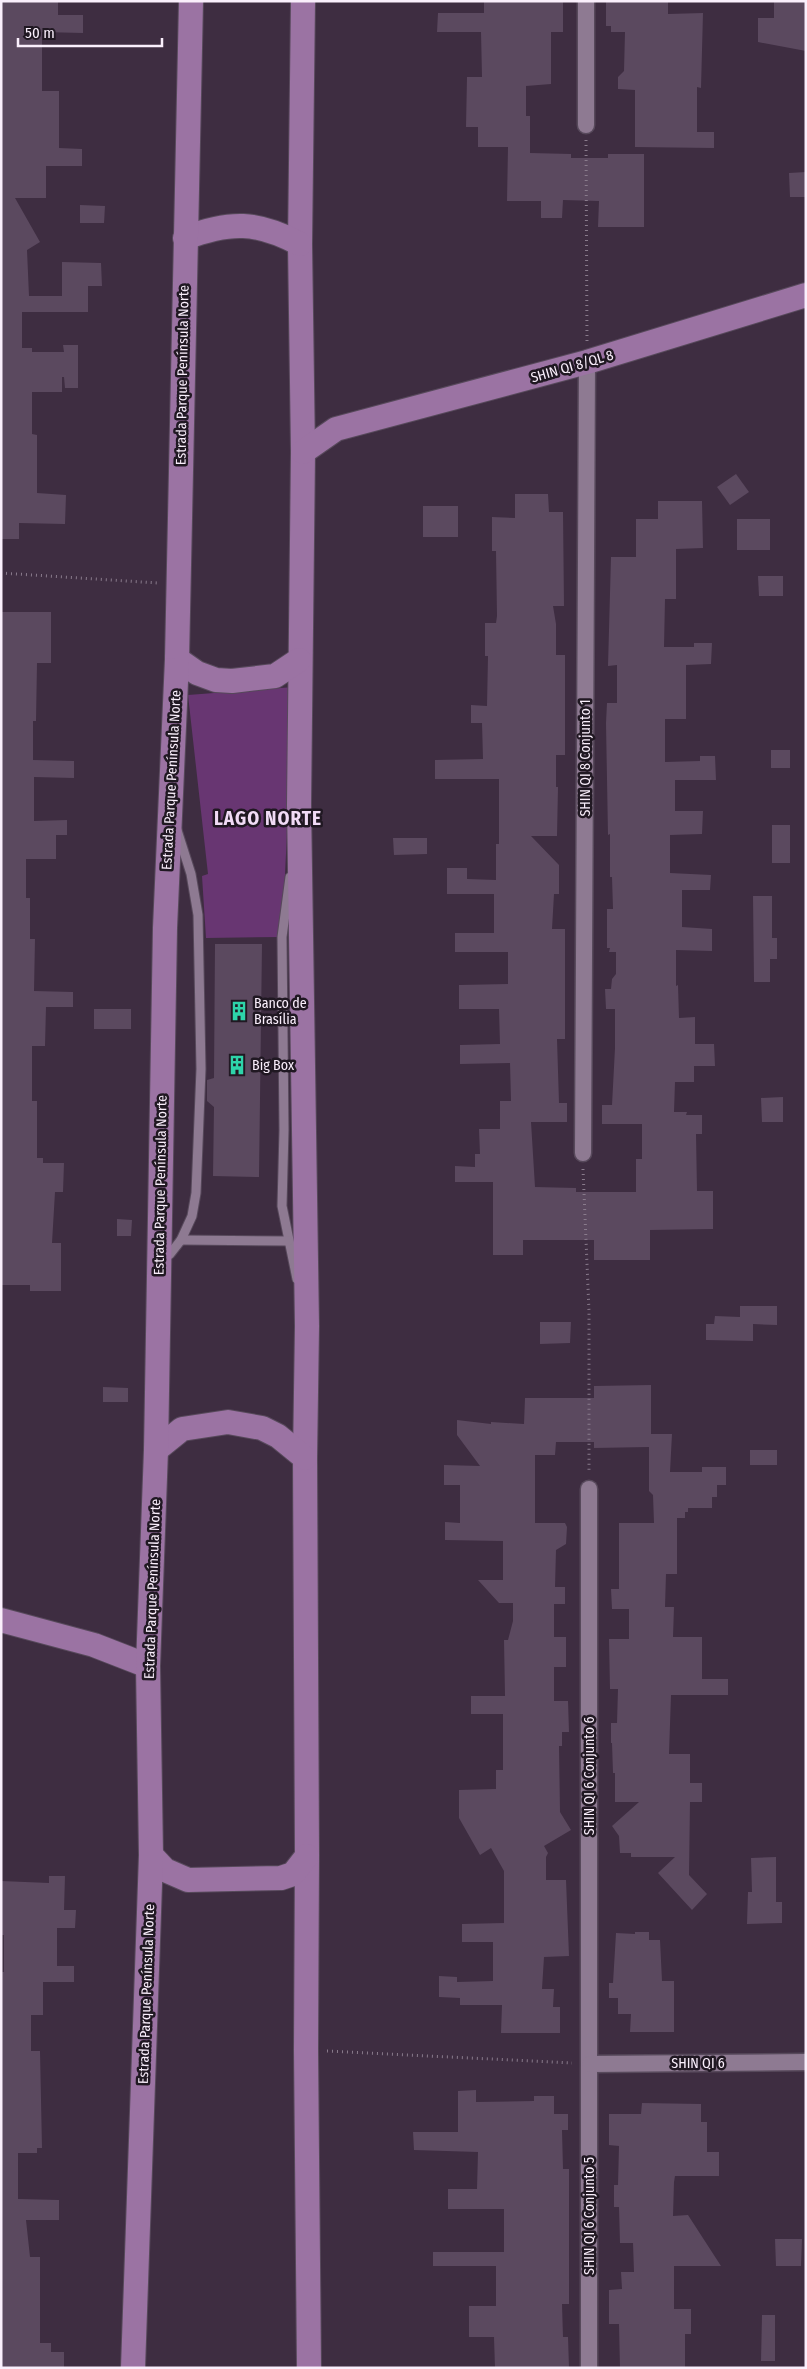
<svg xmlns="http://www.w3.org/2000/svg" width="807" height="2369" viewBox="0 0 807 2369" font-family="'Fira Sans Condensed',sans-serif">
<style>
.green{fill:#683672}
.building{fill:#5b495f}
.lines{fill:none;stroke-linecap:round;stroke-linejoin:round}
.lane-casing{stroke:#57495b;stroke-width:11}
.street-casing{stroke:#57495b;stroke-width:19}
.secondary-casing{stroke:#57495b;stroke-width:26}
.path{stroke:#897b8c;stroke-width:3;stroke-dasharray:1 4;stroke-linecap:butt}
.lane{stroke:#8e7a92;stroke-width:9}
.street{stroke:#8e7a92;stroke-width:16}
.secondary{stroke:#9b73a3;stroke-width:24}
.labels{text-anchor:middle;stroke-width:5;stroke-linejoin:round;paint-order:stroke}
.street-label{font-size:14px;fill:#faeffc;stroke:#201822}
.poi-label{font-size:14px;fill:#faeffc;stroke:#201822;text-anchor:start}
.district-label{font-size:19px;font-weight:bold;letter-spacing:1px;fill:#f1dbf6;stroke:#201822}
</style>
<rect width="100%" height="100%" fill="#3e2d41"/>
<path class="green" d="M294,687L282,937L206,938L202,876L208,874L188,695Z"/>
<g class="building">
<path d="M1,1H58V15H83V33L42,32V91H59V148L82,149V166H46V198H15L40,242L27,250L29,296H62V262L101,263L102,286H88V312H22V348H32V352H64L63,345H78V388H65L64,377H62V392H32V434L37,435V493L66,495L65,524L19,523V539H1Z"/>
<path d="M484,1H563V32H551V84L526,86V116H530V153L571,154V158H608V154H644V227H598L599,201L563,200L562,218H541V201H507L508,147H478V127H466L467,77H482L481,32H437L438,13H484Z"/>
<path d="M606,1L668,2V14L703,13L701,88L697,87V132H714V148L635,147V90L618,89V77L624,71L625,32H611V26H606Z"/>
<path d="M774,1L806,2V51L758,42V18H774Z"/>
<path d="M806,172V197H790L789,173Z"/>
<path d="M80,205L105,206L104,223H80Z"/>
<path d="M736,474L749,492L730,505L717,487Z"/>
<path d="M515,494H548L549,512H563L564,606H553L556,624V655H565V755H556V787H558L557,836H531L559,865V894H554L552,929H565V1039H557L559,1103H567V1122H531L535,1187L576,1188V1192H636V1159H642V1124H602V1105H612L615,1048V1009H606L605,989H611L612,979L616,974V952H609L610,948H607V909H613L612,877H610V834L608,835L606,723L607,703H617V665L608,666L611,557H636V519H658V501H702L703,548L676,549V599H665L664,647H694V643H712L711,664L686,665V719H665V762L700,761V756H715L716,780H675V811H703L702,834L670,835V873L711,875L710,890H682V927L712,929V951L676,950V986L678,985L679,1018L695,1017V1044H714L715,1066H694V1082H675L674,1112H687L686,1115H702V1134H696L697,1191H713V1229L650,1230V1260H594V1240H523V1255H493V1182H455V1166L475,1167V1154H480L479,1129H500V1101H511L510,1063L460,1064V1045L500,1044L499,1009H459V985L508,984V952H455V933H494V894H447V868H467V879L496,880V844H499V779H435V760L483,759L482,723H471V705L487,706L488,656H485V623H496L497,616L496,551H492V517L515,518Z"/>
<rect x="423" y="506" width="35" height="31"/>
<rect x="737" y="519" width="33" height="31"/>
<path d="M758,576H783V596H759Z"/>
<path d="M1,612H51V663H37L36,721H33V760L74,761V778L34,777V821L67,820V835H56V859H26V898H30V939H35L34,991L73,992V1007H46L45,1046H32V1101H37V1158H43V1163H64L63,1192H55L52,1243H61V1291H30V1285H1Z"/>
<rect x="771" y="750" width="19" height="18"/>
<rect x="772" y="825" width="18" height="38"/>
<path d="M393,838H427V854L394,855Z"/>
<path d="M753,896H772V938H777V959H770V982H754Z"/>
<path d="M215,944H262L259,1177L213,1176L214,1107L207,1101V1080L214,1078Z"/>
<rect x="94" y="1009" width="37" height="20"/>
<path d="M783,1097V1122H762L761,1098Z"/>
<path d="M117,1219L132,1220L131,1236H117Z"/>
<path d="M740,1306H777V1325L753,1324V1341L706,1340V1324H714L715,1316L740,1317Z"/>
<path d="M540,1322H571L570,1343L540,1344Z"/>
<path d="M651,1385V1434H672L670,1472H702V1467H726V1485H717V1497H712V1508H688V1512H685V1518H677V1574H666L665,1607H674L673,1637H702V1679H728V1695H671L669,1754H690V1783H702V1802H690L689,1875L707,1894L692,1910L658,1873L675,1857H631V1853H620L619,1836L612,1826L639,1802H615V1773H613L612,1743H611V1723H617L618,1689H610L609,1639H629V1609H612L611,1589H619V1523H654L653,1495L649,1491V1447L594,1448V1442H556L555,1455H535V1523H565L567,1527L566,1544L556,1550L555,1587H565V1604H554V1637H566V1667H554V1701H568L569,1732H562V1746H559L560,1812L571,1830L544,1846L548,1853L546,1857V1880H566L569,1956L544,1957L542,1989H554L553,2007H560V2033H501L502,2005H460V1998L439,1997V1976L457,1977V1982L493,1981V1942H462V1924L504,1923V1871L491,1848L480,1855L459,1818V1790L496,1789V1770H503V1714H471V1696H505L504,1640H508L513,1621V1603H499L478,1580H503V1541L445,1540V1522L460,1523V1485H444V1465L480,1466L457,1435V1420L491,1424V1422L524,1424L525,1398H594V1386Z"/>
<path d="M103,1387L128,1388V1402H103Z"/>
<rect x="750" y="1450" width="27" height="15"/>
<path d="M776,1857V1902H782V1923L747,1924L748,1892H752L751,1858Z"/>
<path d="M49,1876H65L64,1910H76L75,1928H57V1966H74V1982H43V2015H31V2051H40L42,2148H37V2153H18V2199L59,2200V2220H26L30,2257H40V2343H51V2352H64V2368H1V1972H4V1935H2L1,1881L49,1883Z"/>
<path d="M635,1932H649V1940H660L662,1981H674V2032H630L631,2014H618V1998H609V1983H613L616,1933L635,1934Z"/>
<path d="M476,2090V2102L534,2101V2096H554V2114H568V2130H562L563,2169H569V2304H562L563,2337H568L569,2368H495L494,2337H469V2306H496V2266H433V2252H504V2209H448V2189H477L478,2152L414,2150L413,2132H458V2091Z"/>
<path d="M642,2103L701,2104V2122H707V2152H719V2176H675L674,2182L673,2216L688,2215L721,2266H674V2309H691V2334H685V2368H620L619,2324H609V2290L622,2289L621,2272H634L633,2243H620L619,2207H614V2185H618L619,2146L609,2145V2114H641Z"/>
<path d="M775,2239H802L801,2266H776Z"/>
<path d="M762,2315H775V2361H761Z"/>
</g>
<g class="lines">
<defs>
<g id="lane">
<path d="M290,877L282,937L284,1130L282,1206L297,1279"/>
<path d="M181,1240L288,1241"/>
<path d="M163,1259L170,1254L181,1240L192,1216L196,1193L201,1069L198,915L191,874L177,830"/>
</g>
<g id="street">
<path d="M586,125V1"/>
<path d="M583,1153L587,362"/>
<path d="M589,1489V2368"/>
<path d="M590,2064L806,2062"/>
</g>
<g id="secondary">
<path d="M303,1L300,244L303,452L299,805L307,1326L305,1458L307,1856L306,2050L309,2368"/>
<path d="M185,238C230,221 257,221 300,244"/>
<path d="M303,452L336,429L587,362L806,295"/>
<path d="M177,659L197,673L216,680L232,681L275,676L299,660"/>
<path d="M156,1450L182,1429L228,1422L262,1428L278,1436L305,1458"/>
<path d="M1,1620L94,1645L148,1666"/>
<path d="M151,1855L165,1870L188,1880L281,1878L293,1874L307,1856"/>
<path d="M133,2368L151,1855L148,1666L156,1450L165,928L177,659L191,1"/>
</g>
</defs>
<use href="#lane" class="lane-casing"/>
<use href="#street" class="street-casing"/>
<use href="#secondary" class="secondary-casing"/>
<g class="path">
<path d="M586,140L587,342"/>
<path d="M1,573L158,583"/>
<path d="M583,1169L589,1311V1473"/>
<path d="M327,2051L572,2063"/>
</g>
<use href="#lane" class="lane"/>
<use href="#street" class="street"/>
<use href="#secondary" class="secondary"/>
</g>
<defs>
<symbol id="building-bare" viewBox="-9 -9 18 18"><path d="M-4-6H4V6H1V3H-1V6H-4ZM-2.5-4.3h1.7v1.8h-1.7ZM.8-4.3h1.7v1.8H.8ZM-2.5-1h1.7V.8h-1.7ZM.8-1h1.7V.8H.8Z" fill="#2ed4aa" stroke="#201822" stroke-width="2.5" paint-order="stroke"/></symbol>
</defs>
<g fill-rule="evenodd">
<use href="#building-bare" x="225" y="997" width="28" height="28"/>
<use href="#building-bare" x="223" y="1051" width="28" height="28"/>
</g>
<g class="labels">
<g class="street-label">
<text transform="translate(572 366) rotate(-16)" y="5">SHIN QI 8/QL 8</text>
<text transform="translate(182 375) rotate(-89)" y="5">Estrada Parque Península Norte</text>
<text transform="translate(585 758) rotate(-90)" y="5">SHIN QI 8 Conjunto 1</text>
<text transform="translate(171 780) rotate(-87)" y="5">Estrada Parque Península Norte</text>
<text transform="translate(160 1185) rotate(-89)" y="5">Estrada Parque Península Norte</text>
<text transform="translate(152 1589) rotate(-88)" y="5">Estrada Parque Península Norte</text>
<text transform="translate(589 1776) rotate(-90)" y="5">SHIN QI 6 Conjunto 6</text>
<text transform="translate(146 1994) rotate(-88)" y="5">Estrada Parque Península Norte</text>
<text x="698" y="2068">SHIN QI 6</text>
<text transform="translate(589 2216) rotate(-90)" y="5">SHIN QI 6 Conjunto 5</text>
</g>
<g class="poi-label">
<text x="254" y="1008">Banco de<tspan x="254" dy="16">Brasília</tspan></text>
<text x="252" y="1070">Big Box</text>
</g>
<g class="district-label">
<text x="268" y="825">LAGO NORTE</text>
</g>
</g>
<rect width="807" height="2369" fill="none" stroke="#faeffc" stroke-width="5"/>
<path d="M18 38v8h144v-8" fill="none" stroke="#faeffc" stroke-width="2.5"/>
<text x="25" y="38" font-size="15" fill="#faeffc" stroke="#201822" stroke-width="4" paint-order="stroke">50 m</text>
</svg>
